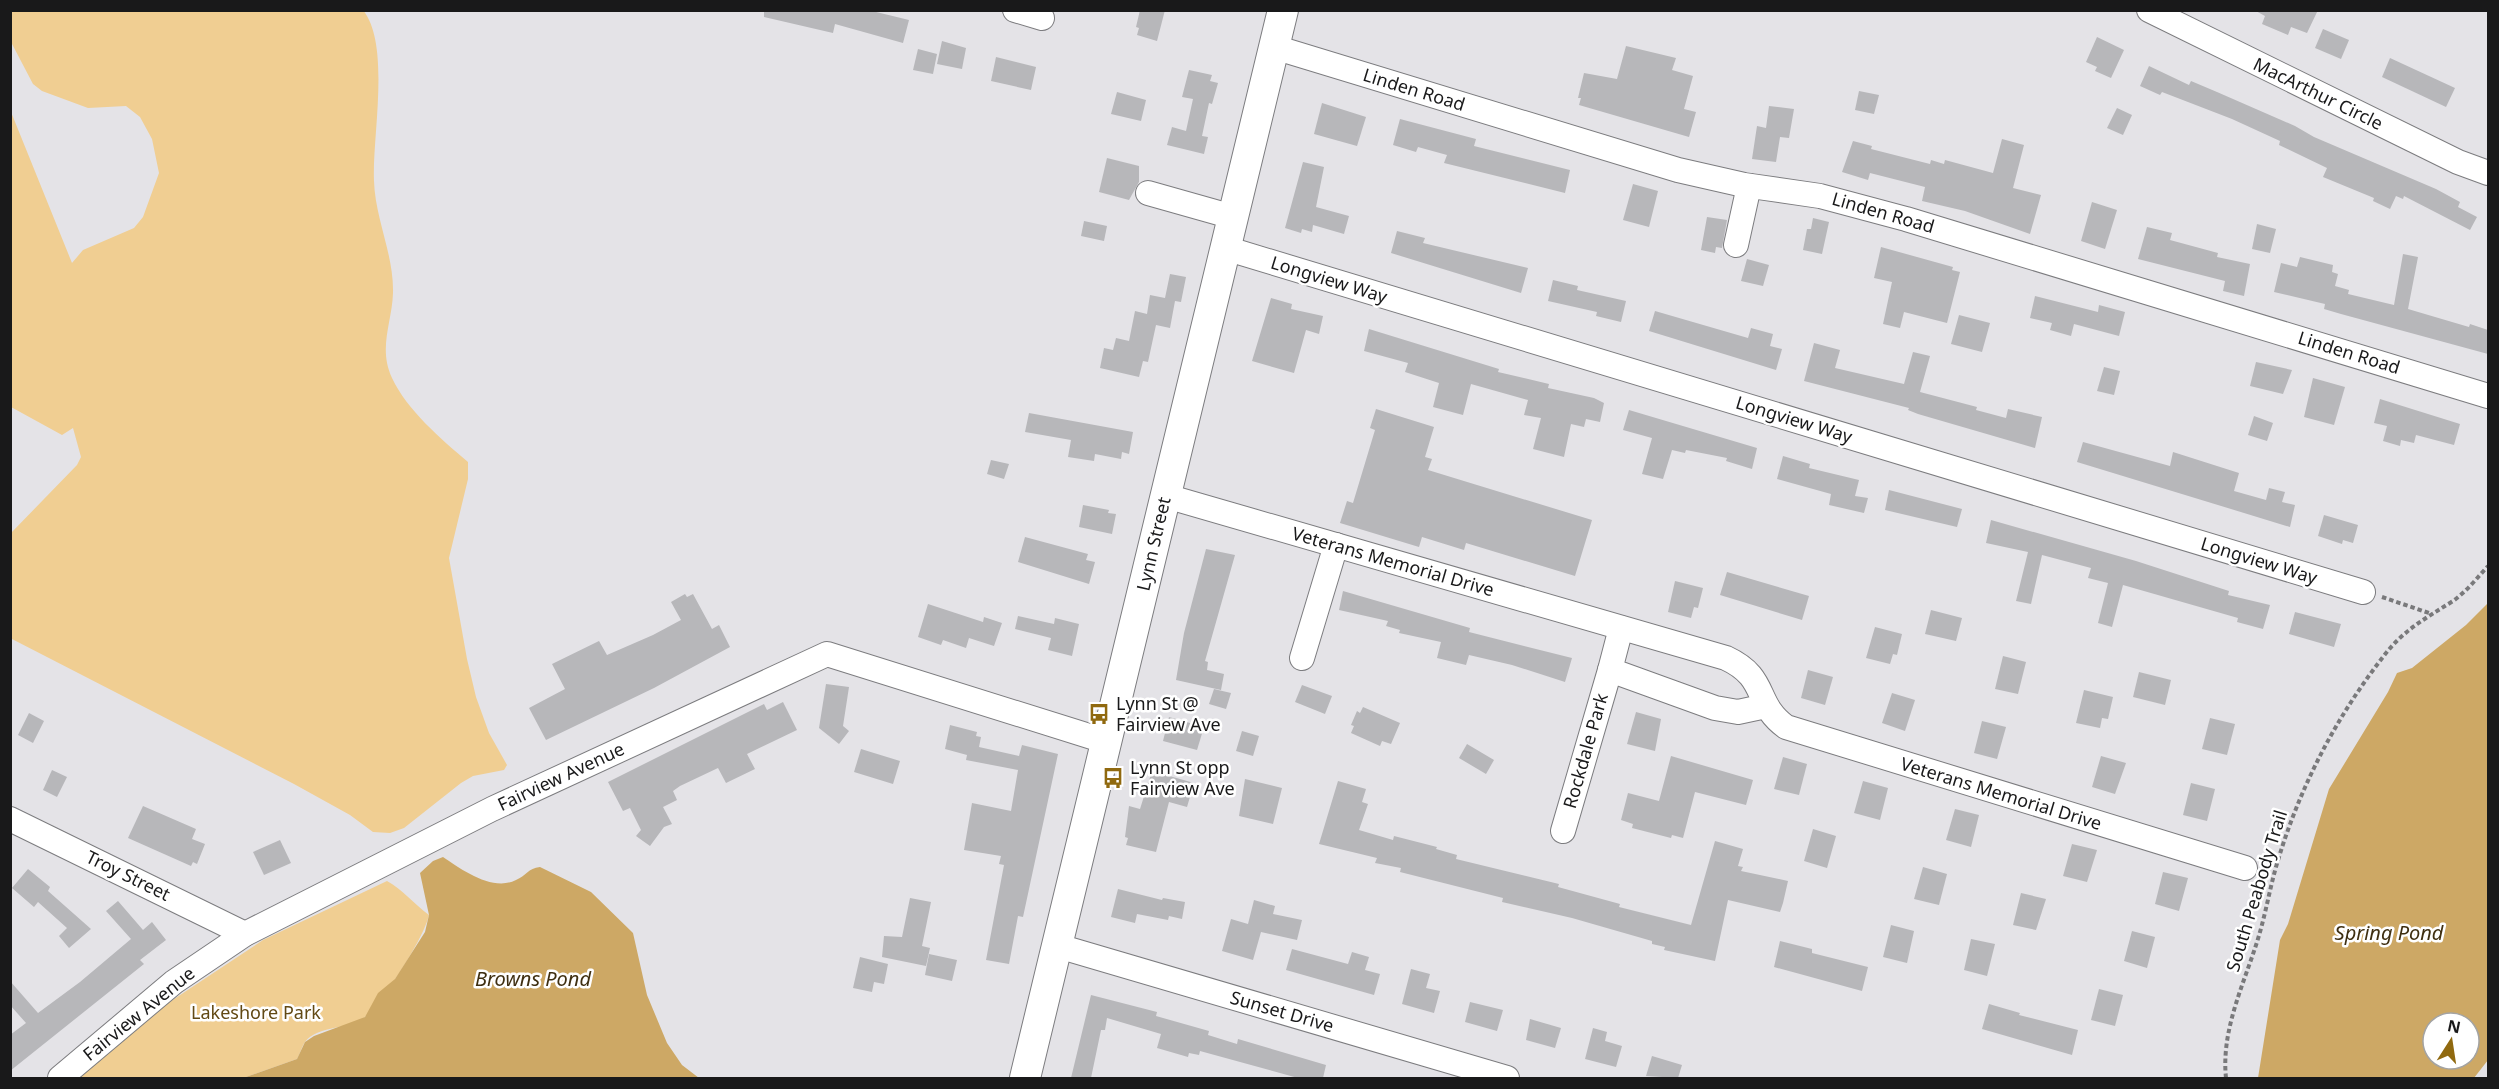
<svg xmlns="http://www.w3.org/2000/svg" width="2499" height="1089" viewBox="0 0 2499 1089" font-family="'Noto Sans',sans-serif">
<style>
.green{fill:#f0ce92}
.water{fill:#cda865;fill-rule:evenodd}
.building{fill:#b7b7ba}
.lines{fill:none;stroke-linecap:round;stroke-linejoin:round}
.minor-casing{stroke:#7c7c7f;stroke-width:26}
.major-casing{stroke:#7c7c7f;stroke-width:32}
.path{stroke:#79797b;stroke-width:4;stroke-dasharray:4.5 3;stroke-linecap:butt}
.minor{stroke:#fff;stroke-width:24}
.major{stroke:#fff;stroke-width:30}
.labels{text-anchor:middle;stroke-width:5;stroke-linejoin:round;paint-order:stroke}
.street-label{font-size:18px;fill:#19191a;stroke:#fff}
.poi-label{font-size:18px;fill:#19191a;stroke:#fff;text-anchor:start}
.park-label{font-size:18px;fill:#624914;stroke:#fff}
.water-label{font-size:20px;font-style:italic;fill:#3f2f11;stroke:#fff}
</style>
<rect width="100%" height="100%" fill="#e4e3e7"/>
<g class="green">
<path d="M363,10C391,45 372,137 374,181C375,218 394,255 393,293C392,323 378,348 392,378C407,410 441,439 468,462V479L449,558L467,659L476,697L489,733L507,765L504,770L473,776L461,783L404,828L390,833L373,832L350,815L294,784L10,638L11,533L77,465L81,457L73,428L62,435L11,407V112L72,263L83,250L134,228L143,217L159,173L152,139L140,117L126,106L88,108L42,91L33,84L11,42V11Z"/>
<path d="M387,881C403,890 414,904 429,915C424,938 383,1002 365,1017C349,1030 318,1025 305,1042C302,1046 300,1054 297,1059L243,1078H75L159,1009L263,940Z"/>
</g>
<g class="water">
<path d="M2488,603V1060L2474,1078H2258L2280,940L2288,924L2329,789L2388,692L2397,673L2412,668L2466,625ZM2433,1023H2469V1059H2433Z"/>
<path d="M443,857C462,870 493,892 516,880C526,876 528,868 540,867L591,892L633,933L647,995L667,1043L682,1065L699,1078H243L297,1059L305,1042L314,1036L365,1017L378,993L395,979L425,932L429,915L420,873L433,861Z"/>
</g>
<g class="building">
<path d="M764,10H868L909,20L903,43L835,24L833,33L764,17Z"/>
<path d="M1140,10H1165L1157,41L1137,35L1139,28L1136,27Z"/>
<path d="M2254,10H2318L2307,33L2291,27L2288,35L2262,24L2265,16Z"/>
<path d="M2323,29L2349,40L2341,59L2315,48Z"/>
<path d="M2097,37L2124,50L2111,78L2095,71L2097,67L2086,62Z"/>
<path d="M942,41L966,48L962,69L937,64Z"/>
<path d="M1626,46L1676,58L1672,70L1693,76L1684,109L1696,112L1689,137L1579,105L1581,98H1578L1584,73L1617,79Z"/>
<path d="M918,49L937,54L933,74L913,70Z"/>
<path d="M996,57L1036,67L1031,90L991,81Z"/>
<path d="M2390,58L2455,88L2446,107L2382,77Z"/>
<path d="M2149,66L2189,85L2191,81L2217,92L2295,126L2314,137L2436,189L2460,202L2458,207L2477,217L2470,230L2404,196L2403,199L2396,196L2390,209L2373,201L2374,198L2323,177L2327,168L2279,145L2280,141L2232,119L2162,92L2160,95L2140,86Z"/>
<path d="M1189,70L1212,75L1210,81L1218,83L1212,104L1209,103L1202,136L1208,137L1204,154L1167,145L1172,127L1186,131L1193,99L1182,97Z"/>
<path d="M1859,91L1879,95L1874,114L1855,110Z"/>
<path d="M1117,92L1146,100L1141,121L1111,114Z"/>
<path d="M1322,103L1366,117L1357,146L1314,134Z"/>
<path d="M1769,106L1794,109L1789,138L1780,137L1776,162L1752,159L1757,126L1766,128Z"/>
<path d="M2117,108L2132,115L2123,135L2107,128Z"/>
<path d="M1400,119L1476,139L1474,146L1570,170L1565,193L1444,163L1447,155L1418,147L1416,152L1393,145Z"/>
<path d="M2002,139L2024,145L2013,188L2041,195L2030,234L1965,211L1922,201L1925,187L1870,173L1868,180L1842,172L1853,141L1872,146L1871,149L1930,164L1931,160L1944,164L1945,160L1993,173Z"/>
<path d="M1107,158L1139,166V182L1129,200L1099,192Z"/>
<path d="M1303,162L1324,167L1316,207L1349,216L1344,234L1313,225L1312,232L1302,229L1301,233L1285,228Z"/>
<path d="M1633,184L1658,191L1649,227L1623,220Z"/>
<path d="M2092,202L2117,210L2105,249L2081,241Z"/>
<path d="M1707,217L1727,220L1722,248L1716,247L1715,253L1701,250Z"/>
<path d="M1813,218L1829,222L1822,254L1803,250L1807,229H1811Z"/>
<path d="M1084,221L1107,226L1104,241L1081,236Z"/>
<path d="M2257,224L2276,229L2270,253L2252,249Z"/>
<path d="M2147,227L2172,233L2170,240L2218,253L2217,257L2250,264L2244,296L2223,291L2225,281L2138,259Z"/>
<path d="M1397,231L1425,238L1423,243L1528,268L1521,293L1391,253Z"/>
<path d="M1881,247L1953,267L1952,270L1960,272L1947,323L1904,312L1900,328L1883,324L1892,282L1874,278Z"/>
<path d="M2403,254L2418,257L2408,309L2469,327L2470,324L2488,330V354L2341,314L2324,309L2325,304L2274,292L2281,263L2297,267L2300,257L2333,265L2332,272L2338,274L2335,286L2349,290L2348,294L2394,305Z"/>
<path d="M1747,259L1769,265L1763,286L1741,281Z"/>
<path d="M1170,274L1186,277L1181,302L1175,301L1170,328L1156,325L1148,362L1143,361L1139,377L1100,368L1104,348L1113,350L1116,338L1129,341L1135,311L1147,314L1150,295L1165,298Z"/>
<path d="M1553,280L1578,286L1577,290L1626,301L1621,322L1596,316L1597,312L1548,301Z"/>
<path d="M2035,296L2098,312L2099,305L2125,312L2119,336L2074,324L2071,336L2050,330L2052,323L2030,318Z"/>
<path d="M1271,298L1292,304L1291,309L1323,316L1319,334L1306,330L1294,373L1252,361Z"/>
<path d="M1655,311L1748,338L1751,328L1773,334L1770,346L1782,349L1776,370L1649,331Z"/>
<path d="M1959,315L1990,323L1982,352L1951,344Z"/>
<path d="M1369,329L1499,369L1498,372L1549,384L1548,388L1594,398L1604,403L1600,422L1586,419L1584,427L1571,424L1564,457L1533,449L1541,418L1524,415L1528,400L1471,384L1463,415L1433,407L1439,383L1405,372L1408,363L1364,351Z"/>
<path d="M1814,343L1840,350L1835,368L1904,384L1913,352L1930,356L1920,392L1977,407L1976,410L2006,418L2008,409L2042,417L2035,448L1918,414L1908,410L1909,408L1804,381Z"/>
<path d="M2256,362L2292,370L2283,394L2250,386Z"/>
<path d="M2104,367L2120,371L2114,395L2097,391Z"/>
<path d="M2313,378L2345,387L2334,425L2304,417Z"/>
<path d="M2380,399L2460,424L2454,445L2416,435L2414,443L2401,440L2400,446L2383,441L2387,426L2374,423Z"/>
<path d="M1376,409L1434,427L1425,457L1432,459L1428,470L1592,520L1575,576L1466,543L1464,550L1422,537L1419,547L1340,523L1347,501L1353,503L1375,430L1370,428Z"/>
<path d="M1629,410L1757,448L1752,469L1726,461L1727,458L1686,450L1685,453L1672,450L1663,479L1642,474L1652,438L1623,430Z"/>
<path d="M1029,413L1133,432L1129,454L1122,452L1121,459L1095,454L1094,461L1068,457L1071,440L1025,432Z"/>
<path d="M2254,416L2273,423L2267,441L2248,435Z"/>
<path d="M2083,442L2170,466L2173,452L2239,473L2234,491L2266,500L2269,488L2285,492L2282,502L2295,505L2290,527L2077,462Z"/>
<path d="M1783,456L1810,464L1809,468L1859,480L1855,496L1868,498L1864,513L1829,505L1831,494L1777,479Z"/>
<path d="M991,460L1009,464L1004,479L987,474Z"/>
<path d="M1889,490L1962,509L1957,527L1885,510Z"/>
<path d="M1083,505L1109,510L1108,513L1116,514L1112,534L1079,527Z"/>
<path d="M2324,515L2358,525L2353,543L2343,540L2342,544L2318,536Z"/>
<path d="M1991,520L2136,561L2229,591L2228,595L2270,605L2263,629L2237,622L2238,618L2123,585L2112,627L2098,623L2108,583L2088,578L2091,568L2042,555L2031,604L2016,601L2028,552L1986,543Z"/>
<path d="M1025,537L1088,554L1086,560L1095,562L1089,584L1018,562Z"/>
<path d="M1206,549L1235,555L1205,661L1208,662L1207,670L1224,674L1221,690L1176,680L1184,633Z"/>
<path d="M1727,572L1809,596L1802,620L1720,595Z"/>
<path d="M1675,581L1703,588L1698,608L1694,607L1691,618L1668,612Z"/>
<path d="M1343,591L1470,628L1469,632L1572,658L1565,682L1512,665L1469,655L1466,665L1437,658L1441,642L1399,633L1400,630L1386,626L1388,621L1339,610Z"/>
<path d="M685,594L687,597L693,594L712,629L719,625L730,647L654,688L546,740L529,708L565,689L552,664L599,641L607,655L653,635L681,620L671,602Z"/>
<path d="M928,604L983,622L984,617L1002,623L994,646L969,638L966,648L943,640L941,645L918,637Z"/>
<path d="M1931,610L1962,618L1956,641L1925,634Z"/>
<path d="M2295,612L2341,624L2334,647L2289,634Z"/>
<path d="M1018,616L1054,624L1055,618L1079,624L1072,656L1048,650L1051,638L1015,629Z"/>
<path d="M1875,627L1902,634L1897,655L1893,654L1890,664L1866,658Z"/>
<path d="M2003,656L2026,662L2018,694L1995,689Z"/>
<path d="M1808,670L1833,677L1825,705L1801,698Z"/>
<path d="M2139,672L2171,680L2165,705L2133,697Z"/>
<path d="M826,684L849,687L843,726L849,731L839,744L819,728Z"/>
<path d="M1302,685L1332,696L1325,714L1295,702Z"/>
<path d="M1214,689L1231,693L1226,709L1209,704Z"/>
<path d="M2084,690L2113,697L2108,719L2102,718L2100,728L2076,723Z"/>
<path d="M1892,693L1915,700L1905,731L1882,723Z"/>
<path d="M783,702L797,730L747,754L755,769L726,783L718,768L680,786L673,791L677,800L663,807L672,824L664,827L650,846L636,836L641,830L630,808L623,811L608,782L764,704L767,710Z"/>
<path d="M1363,707L1400,723L1391,744L1382,741L1380,746L1351,733L1354,726L1351,725L1357,711L1360,713Z"/>
<path d="M1636,712L1661,719L1655,751L1627,744Z"/>
<path d="M29,713L44,721L33,743L18,735Z"/>
<path d="M1169,717L1204,727L1197,750L1163,741Z"/>
<path d="M2210,718L2235,724L2227,755L2202,749Z"/>
<path d="M1982,721L2006,727L1997,759L1974,753Z"/>
<path d="M950,725L977,732L976,736L981,737L979,747L1019,756L1022,745L1058,754L1023,917L1018,916L1009,964L986,960L1004,865L999,864L1001,856L964,850L972,803L1011,811L1018,770L966,760L967,755L945,749Z"/>
<path d="M1242,731L1259,736L1253,756L1236,751Z"/>
<path d="M1467,744L1494,760L1486,774L1459,758Z"/>
<path d="M861,749L900,761L893,784L854,772Z"/>
<path d="M1671,756L1753,780L1746,805L1695,792L1683,838L1672,835L1671,838L1632,828L1633,824L1621,820L1628,793L1659,801Z"/>
<path d="M2101,756L2126,763L2115,794L2092,787Z"/>
<path d="M1783,757L1807,764L1799,795L1774,789Z"/>
<path d="M52,770L67,777L57,797L43,790Z"/>
<path d="M1152,771L1194,783L1187,807L1169,802L1156,852L1126,845L1128,838L1125,837L1129,806L1140,809Z"/>
<path d="M1245,779L1282,788L1273,824L1239,816Z"/>
<path d="M1338,781L1366,789L1362,802L1368,804L1359,830L1393,840L1394,836L1437,847L1436,849L1457,855L1456,859L1559,884L1558,887L1620,904L1619,907L1691,925L1715,841L1743,849L1738,866L1743,867L1741,871L1788,881L1783,903L1780,912L1728,900L1715,961L1664,950L1665,947L1652,944V941L1572,918L1502,902L1503,898L1400,872L1401,868L1375,863L1377,858L1319,844Z"/>
<path d="M1863,781L1888,788L1880,820L1854,813Z"/>
<path d="M2191,783L2215,789L2207,821L2183,815Z"/>
<path d="M143,806L196,829L192,839L205,844L197,864L193,862L191,866L128,838Z"/>
<path d="M1955,809L1979,815L1971,847L1946,840Z"/>
<path d="M1813,829L1836,836L1827,868L1804,861Z"/>
<path d="M280,840L291,863L264,875L253,852Z"/>
<path d="M2072,844L2097,850L2087,882L2063,876Z"/>
<path d="M1923,867L1947,874L1939,905L1914,899Z"/>
<path d="M28,869L50,887L48,891L91,929L69,948L59,936L67,928L38,902L34,907L12,888Z"/>
<path d="M2163,872L2188,878L2179,911L2155,904Z"/>
<path d="M1118,889L1162,900L1163,898L1185,902L1182,919L1169,916L1168,920L1137,914L1135,923L1111,917Z"/>
<path d="M2021,893L2046,899L2036,930L2013,925Z"/>
<path d="M910,898L931,902L922,946L930,948L926,966L882,957L884,936L902,937Z"/>
<path d="M1254,900L1275,906L1273,914L1302,920L1297,940L1261,932L1253,960L1222,951L1231,919L1248,924Z"/>
<path d="M118,901L143,930L152,922L166,940L140,960L144,964L10,1071V1035L26,1023L10,1005V981L38,1013L80,982L131,939L106,911Z"/>
<path d="M1891,925L1914,931L1907,963L1883,957Z"/>
<path d="M2132,931L2155,937L2147,968L2124,961Z"/>
<path d="M1971,939L1995,944L1987,976L1964,970Z"/>
<path d="M1780,941L1812,949V953L1868,967L1862,991L1774,967Z"/>
<path d="M1292,949L1348,964L1352,952L1369,957L1365,970L1380,974L1374,995L1286,970Z"/>
<path d="M929,954L957,960L952,981L925,975Z"/>
<path d="M860,957L888,964L884,984L874,982L872,992L853,988Z"/>
<path d="M1411,969L1430,974L1426,988L1440,991L1434,1013L1402,1004Z"/>
<path d="M2099,989L2123,995L2115,1026L2091,1020Z"/>
<path d="M1091,995L1157,1012L1156,1016L1209,1031L1208,1035L1237,1044L1238,1039L1326,1065L1323,1078H1298L1200,1051L1199,1055L1189,1053L1188,1057L1157,1048L1161,1034L1107,1018L1105,1030H1101L1091,1078H1071Z"/>
<path d="M1470,1002L1503,1010L1497,1031L1465,1022Z"/>
<path d="M1989,1004L2020,1013L2019,1015L2078,1030L2072,1055L1982,1029Z"/>
<path d="M1530,1019L1561,1028L1555,1048L1526,1040Z"/>
<path d="M1593,1028L1607,1032L1605,1041L1622,1046L1616,1067L1585,1059Z"/>
<path d="M1652,1056L1682,1065L1678,1078L1646,1076Z"/>
</g>
<g class="lines">
<defs>
<g id="minor">
<path d="M1015,10L1042,18"/>
<path d="M2149,10L2458,162L2488,173"/>
<path d="M1274,47L1678,170L1744,185L1820,196L1906,219L2488,396"/>
<path d="M1148,193L1233,217"/>
<path d="M1736,245L1749,186"/>
<path d="M1225,248L2363,592"/>
<path d="M1166,496L1726,658C1769,678 1753,703 1786,727L2245,868"/>
<path d="M1621,628L1610,670L1715,708L1738,712L1766,706"/>
<path d="M1302,658L1336,545"/>
<path d="M10,819L245,934"/>
<path d="M1563,831L1610,670"/>
<path d="M1058,946L1507,1078"/>
<path d="M60,1078L174,982L245,934L492,809L827,654L1108,742"/>
</g>
<path id="major" d="M1025,1078L1283,10"/>
</defs>
<use href="#minor" class="minor-casing"/>
<use href="#major" class="major-casing"/>
<g class="path">
<path d="M2382,597L2429,613"/>
<path d="M2226,1078C2221,1031 2243,986 2257,942C2265,917 2269,892 2276,867C2298,791 2334,720 2383,657C2402,631 2426,618 2453,601C2466,592 2478,577 2488,566"/>
</g>
<use href="#minor" class="minor"/>
<use href="#major" class="major"/>
</g>
<defs>
<symbol id="bus-bare" viewBox="-9 -9 18 18"><path d="M-5-6H5V4H4V6H2V4H-2V6H-4V4H-5ZM-3.5-4V0h7V-4ZM-3.5 1.2v1.5H-2V1.2ZM2 1.2v1.5H3.5V1.2Z" fill="#90690f" stroke="#fff" stroke-width="2.5" paint-order="stroke"/></symbol>
</defs>
<g fill-rule="evenodd">
<use href="#bus-bare" x="1084" y="699" width="30" height="30"/>
<use href="#bus-bare" x="1098" y="763" width="30" height="30"/>
</g>
<g class="labels">
<g class="street-label">
<text transform="translate(1414 90) rotate(17)" y="6">Linden Road</text>
<text transform="translate(2318 94) rotate(26)" y="6">MacArthur Circle</text>
<text transform="translate(1883 213) rotate(16)" y="6">Linden Road</text>
<text transform="translate(1329 280) rotate(17)" y="6">Longview Way</text>
<text transform="translate(2349 353) rotate(17)" y="6">Linden Road</text>
<text transform="translate(1794 420) rotate(17)" y="6">Longview Way</text>
<text transform="translate(1154 544) rotate(-77)" y="6">Lynn Street</text>
<text transform="translate(2259 561) rotate(17)" y="6">Longview Way</text>
<text transform="translate(1393 562) rotate(16)" y="6">Veterans Memorial Drive</text>
<text transform="translate(1586 751) rotate(-74)" y="6">Rockdale Park</text>
<text transform="translate(561 777) rotate(-25)" y="6">Fairview Avenue</text>
<text transform="translate(2001 794) rotate(17)" y="6">Veterans Memorial Drive</text>
<text transform="translate(128 876) rotate(26)" y="6">Troy Street</text>
<text transform="translate(2257 891) rotate(-73)" y="6">South Peabody Trail</text>
<text transform="translate(1282 1012) rotate(16)" y="6">Sunset Drive</text>
<text transform="translate(139 1014) rotate(-39)" y="6">Fairview Avenue</text>
</g>
<g class="poi-label">
<text x="1116" y="710">Lynn St @<tspan x="1116" dy="21">Fairview Ave</tspan></text>
<text x="1130" y="774">Lynn St opp<tspan x="1130" dy="21">Fairview Ave</tspan></text>
</g>
<g class="park-label">
<text x="256" y="1019">Lakeshore Park</text>
</g>
<g class="water-label">
<text x="2389" y="940">Spring Pond</text>
<text x="533" y="986">Browns Pond</text>
</g>
</g>
<rect width="2499" height="1089" fill="none" stroke="#19191a" stroke-width="24"/>
<g transform="translate(2451 1041) rotate(12)"><circle r="28" fill="#ffffff" stroke="#a3a3a3" stroke-width="1.5"/>
<path d="M0-4.5L10 22L0 15L-10 22Z" fill="#90690f"/>
<text y="-9" font-size="16" font-weight="bold" text-anchor="middle" fill="#19191a">N</text>
</g>
</svg>
